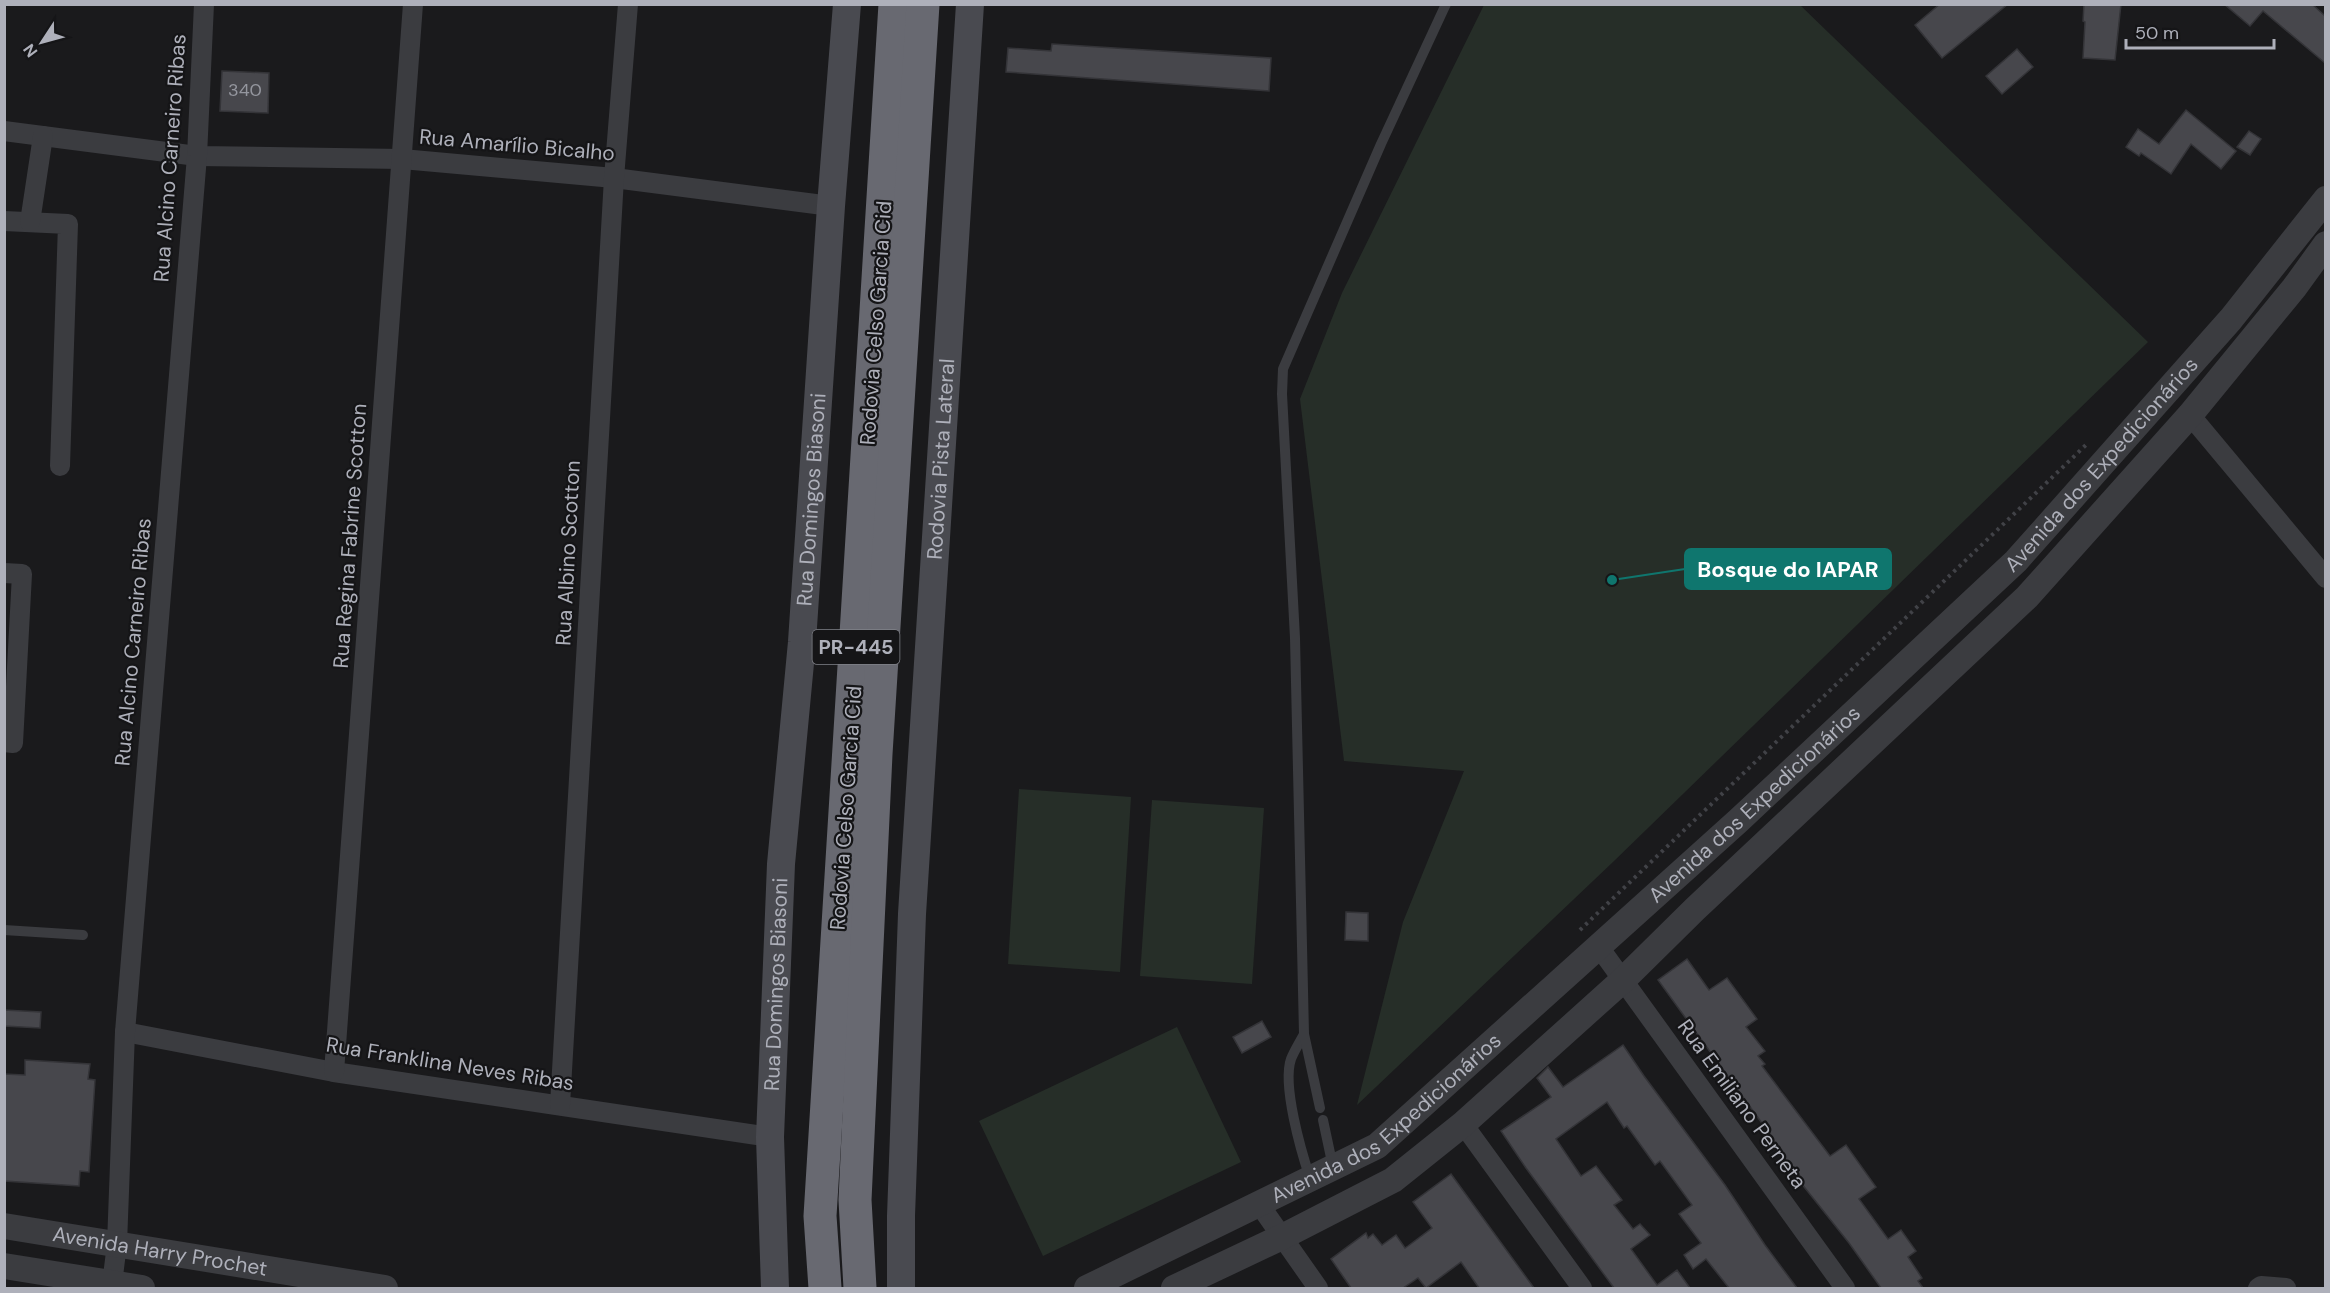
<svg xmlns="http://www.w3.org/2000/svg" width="2330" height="1293" viewBox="0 0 2330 1293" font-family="'DM Sans',sans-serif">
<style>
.green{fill:#262e28}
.building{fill:#47474c;stroke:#343438;stroke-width:1.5}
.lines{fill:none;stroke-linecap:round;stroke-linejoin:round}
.path{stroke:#414247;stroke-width:4;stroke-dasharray:3 4.5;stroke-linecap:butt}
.service{stroke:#3b3c40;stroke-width:10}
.minor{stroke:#3b3c40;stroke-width:20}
.tertiary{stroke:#3b3c40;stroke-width:26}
.secondary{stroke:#494a50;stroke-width:28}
.motorway{stroke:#686971;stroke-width:33}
.labels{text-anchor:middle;stroke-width:4.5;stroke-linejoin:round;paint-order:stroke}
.number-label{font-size:18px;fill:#94969e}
.shield{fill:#151517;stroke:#808289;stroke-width:1.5}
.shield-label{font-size:20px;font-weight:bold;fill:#aeb0ba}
.street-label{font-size:21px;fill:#aeb0ba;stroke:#151517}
.leader{fill:none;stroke:#0f766e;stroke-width:2}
.callout-dot{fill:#0f766e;stroke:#151517;stroke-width:2}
.callout{fill:#0f766e;stroke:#0f766e;stroke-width:2}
.callout-label{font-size:22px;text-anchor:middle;font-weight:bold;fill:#fff}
</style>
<rect width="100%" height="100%" fill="#1a1a1c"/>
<g class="green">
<path d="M1484,5H1800L2148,342L1613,862L1357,1105L1403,922L1464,771L1344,761L1300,399L1342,293Z"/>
<path d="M1019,789L1131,797L1120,972L1008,964Z"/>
<path d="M1152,800L1264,808L1252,984L1140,976Z"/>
<path d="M1177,1027L1241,1162L1043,1256L979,1121Z"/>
</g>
<g class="building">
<path d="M1940,4H2008L1942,58L1915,25Z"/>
<path d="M2084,4H2121L2115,60L2083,58L2085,22L2083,21Z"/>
<path d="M2224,4H2312L2325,16V63L2263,11L2250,26Z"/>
<path d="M1052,44L1271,58L1269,91L1006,72L1008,48L1051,51Z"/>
<path d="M2017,49L2033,67L2002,94L1986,76Z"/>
<path d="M222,71L269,73L268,113L220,111Z"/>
<path d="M2186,110L2236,151L2221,169L2191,144L2171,174L2141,153L2139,156L2126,147L2138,129L2159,144Z"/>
<path d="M2249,131L2261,139L2250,155L2237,147Z"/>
<path d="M1346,912L1368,913V941L1345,940Z"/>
<path d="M1687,959L1709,990L1727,978L1757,1019L1746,1027L1765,1051L1758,1056L1765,1064L1762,1066L1830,1156L1846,1145L1876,1187L1859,1199L1888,1239L1901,1230L1916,1251L1908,1257L1922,1278L1918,1281L1923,1288H1881L1849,1243L1801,1183L1771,1138L1772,1137L1658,980Z"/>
<path d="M4,1010L41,1012L40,1028L4,1026Z"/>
<path d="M1262,1021L1271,1037L1242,1053L1233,1037Z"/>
<path d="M1623,1045L1644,1076L1725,1185L1765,1245L1797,1288H1729L1706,1259L1693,1269L1684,1255L1701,1243L1679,1214L1692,1205L1660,1161L1655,1165L1627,1126L1624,1128L1607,1102L1556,1139L1581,1176L1596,1166L1622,1200L1614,1205L1633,1229L1640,1224L1650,1235L1631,1249L1657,1285L1677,1270L1690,1288H1614L1526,1168L1501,1131L1551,1097L1537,1078L1548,1067L1563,1087Z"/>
<path d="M25,1060L90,1064L88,1079L95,1080L89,1172L80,1171L79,1186L4,1181V1074L25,1075Z"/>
<path d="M1451,1174L1534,1288H1479L1461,1262L1426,1288L1418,1278L1403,1288H1351L1331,1259L1366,1233L1368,1238L1373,1234L1382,1245L1396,1235L1405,1248L1408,1246L1432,1228L1413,1202Z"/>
</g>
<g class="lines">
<path class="path" d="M1580,930L2088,443"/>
<g class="service">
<path d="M4,930L83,935"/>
<path d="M1304,1034C1300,1042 1294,1051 1291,1059C1282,1085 1301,1151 1310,1178"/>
<path d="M1320,1108L1304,1034L1295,638L1282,394L1283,369L1381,144L1446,4"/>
<path d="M1323,1120L1333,1167"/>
</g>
<g class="minor">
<path d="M4,131L197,156L402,159L614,178L831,206"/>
<path d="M4,221L68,224L60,466"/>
<path d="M30,222L43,136"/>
<path d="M2190,415L2326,578"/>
<path d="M4,573L22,574L13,743L4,742"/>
<path d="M1599,947L1845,1288"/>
<path d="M125,1032L334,1072L770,1137"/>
<path d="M334,1072L413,4"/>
<path d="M560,1105L614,178L628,4"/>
<path d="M1463,1124L1582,1288"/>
<path d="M1259,1204L1318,1288"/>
<path d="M112,1284L117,1244L125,1032L197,156L204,4"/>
<path d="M2258,1288L2261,1286L2286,1288"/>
</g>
<g class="tertiary">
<path id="s1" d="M4,1226L385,1288"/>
<path d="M4,1266L142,1288"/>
<path id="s2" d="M1087,1288L1377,1146L1738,821L2016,561L2231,319L2326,199"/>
<path d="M1174,1288L1282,1237L1393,1180L1463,1124L1623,980L1695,909L2027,597L2190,415L2294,288L2326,244"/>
</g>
<g class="secondary">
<path id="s3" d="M775,1288L770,1137L781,864L802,642L831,206L847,4"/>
<path id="s4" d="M901,1288V1216L912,914L970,4"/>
</g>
<g class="motorway">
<path d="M825,1288L820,1216L895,4"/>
<path d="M860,1288L855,1200L876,754L923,4"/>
</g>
</g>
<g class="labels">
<g class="number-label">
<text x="245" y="96">340</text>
</g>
<rect class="shield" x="812.5" y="630" width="87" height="34" rx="4.5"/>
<g class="shield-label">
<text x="856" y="654">PR-445</text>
</g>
<g class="street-label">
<text transform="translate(517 145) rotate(5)" y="7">Rua Amarílio Bicalho</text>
<text transform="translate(170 158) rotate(-86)" y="7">Rua Alcino Carneiro Ribas</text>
<text transform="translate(876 323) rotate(-86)" y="7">Rodovia Celso Garcia Cid</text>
<text dy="7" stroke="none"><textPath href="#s4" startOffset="830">Rodovia Pista Lateral</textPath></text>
<text dy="7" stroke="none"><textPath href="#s2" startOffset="1318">Avenida dos Expedicionários</textPath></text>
<text dy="7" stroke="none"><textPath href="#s3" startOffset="790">Rua Domingos Biasoni</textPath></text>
<text transform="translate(350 536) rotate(-86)" y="7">Rua Regina Fabrine Scotton</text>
<text transform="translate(568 553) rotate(-87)" y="7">Rua Albino Scotton</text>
<text transform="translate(133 642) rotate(-85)" y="7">Rua Alcino Carneiro Ribas</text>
<text dy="7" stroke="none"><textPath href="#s2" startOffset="832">Avenida dos Expedicionários</textPath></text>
<text transform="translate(846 808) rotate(-86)" y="7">Rodovia Celso Garcia Cid</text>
<text dy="7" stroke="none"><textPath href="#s3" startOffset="304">Rua Domingos Biasoni</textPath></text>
<text transform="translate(450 1064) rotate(9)" y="7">Rua Franklina Neves Ribas</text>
<text transform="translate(1742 1104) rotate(54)" y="7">Rua Emiliano Perneta</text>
<text dy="7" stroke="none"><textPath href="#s2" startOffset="346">Avenida dos Expedicionários</textPath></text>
<text dy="7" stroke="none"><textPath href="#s1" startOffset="158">Avenida Harry Prochet</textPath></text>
</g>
</g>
<path class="leader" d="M1612 580L1685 569"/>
<circle class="callout-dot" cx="1612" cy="580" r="6"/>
<rect class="callout" x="1685" y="549" width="206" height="40" rx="6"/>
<g class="callout-label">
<text x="1788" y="577">Bosque do IAPAR</text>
</g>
<rect width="2330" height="1293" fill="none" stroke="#aeb0ba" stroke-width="12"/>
<g transform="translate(42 42) rotate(234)" stroke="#151517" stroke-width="4.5" paint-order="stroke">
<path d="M0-4.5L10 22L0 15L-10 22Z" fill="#aeb0ba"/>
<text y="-9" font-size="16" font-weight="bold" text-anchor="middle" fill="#aeb0ba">N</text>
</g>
<path d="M2126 39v9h148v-9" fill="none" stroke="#aeb0ba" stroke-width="3"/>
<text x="2135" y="39" font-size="18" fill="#aeb0ba" stroke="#151517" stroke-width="4.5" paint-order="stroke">50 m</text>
</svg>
